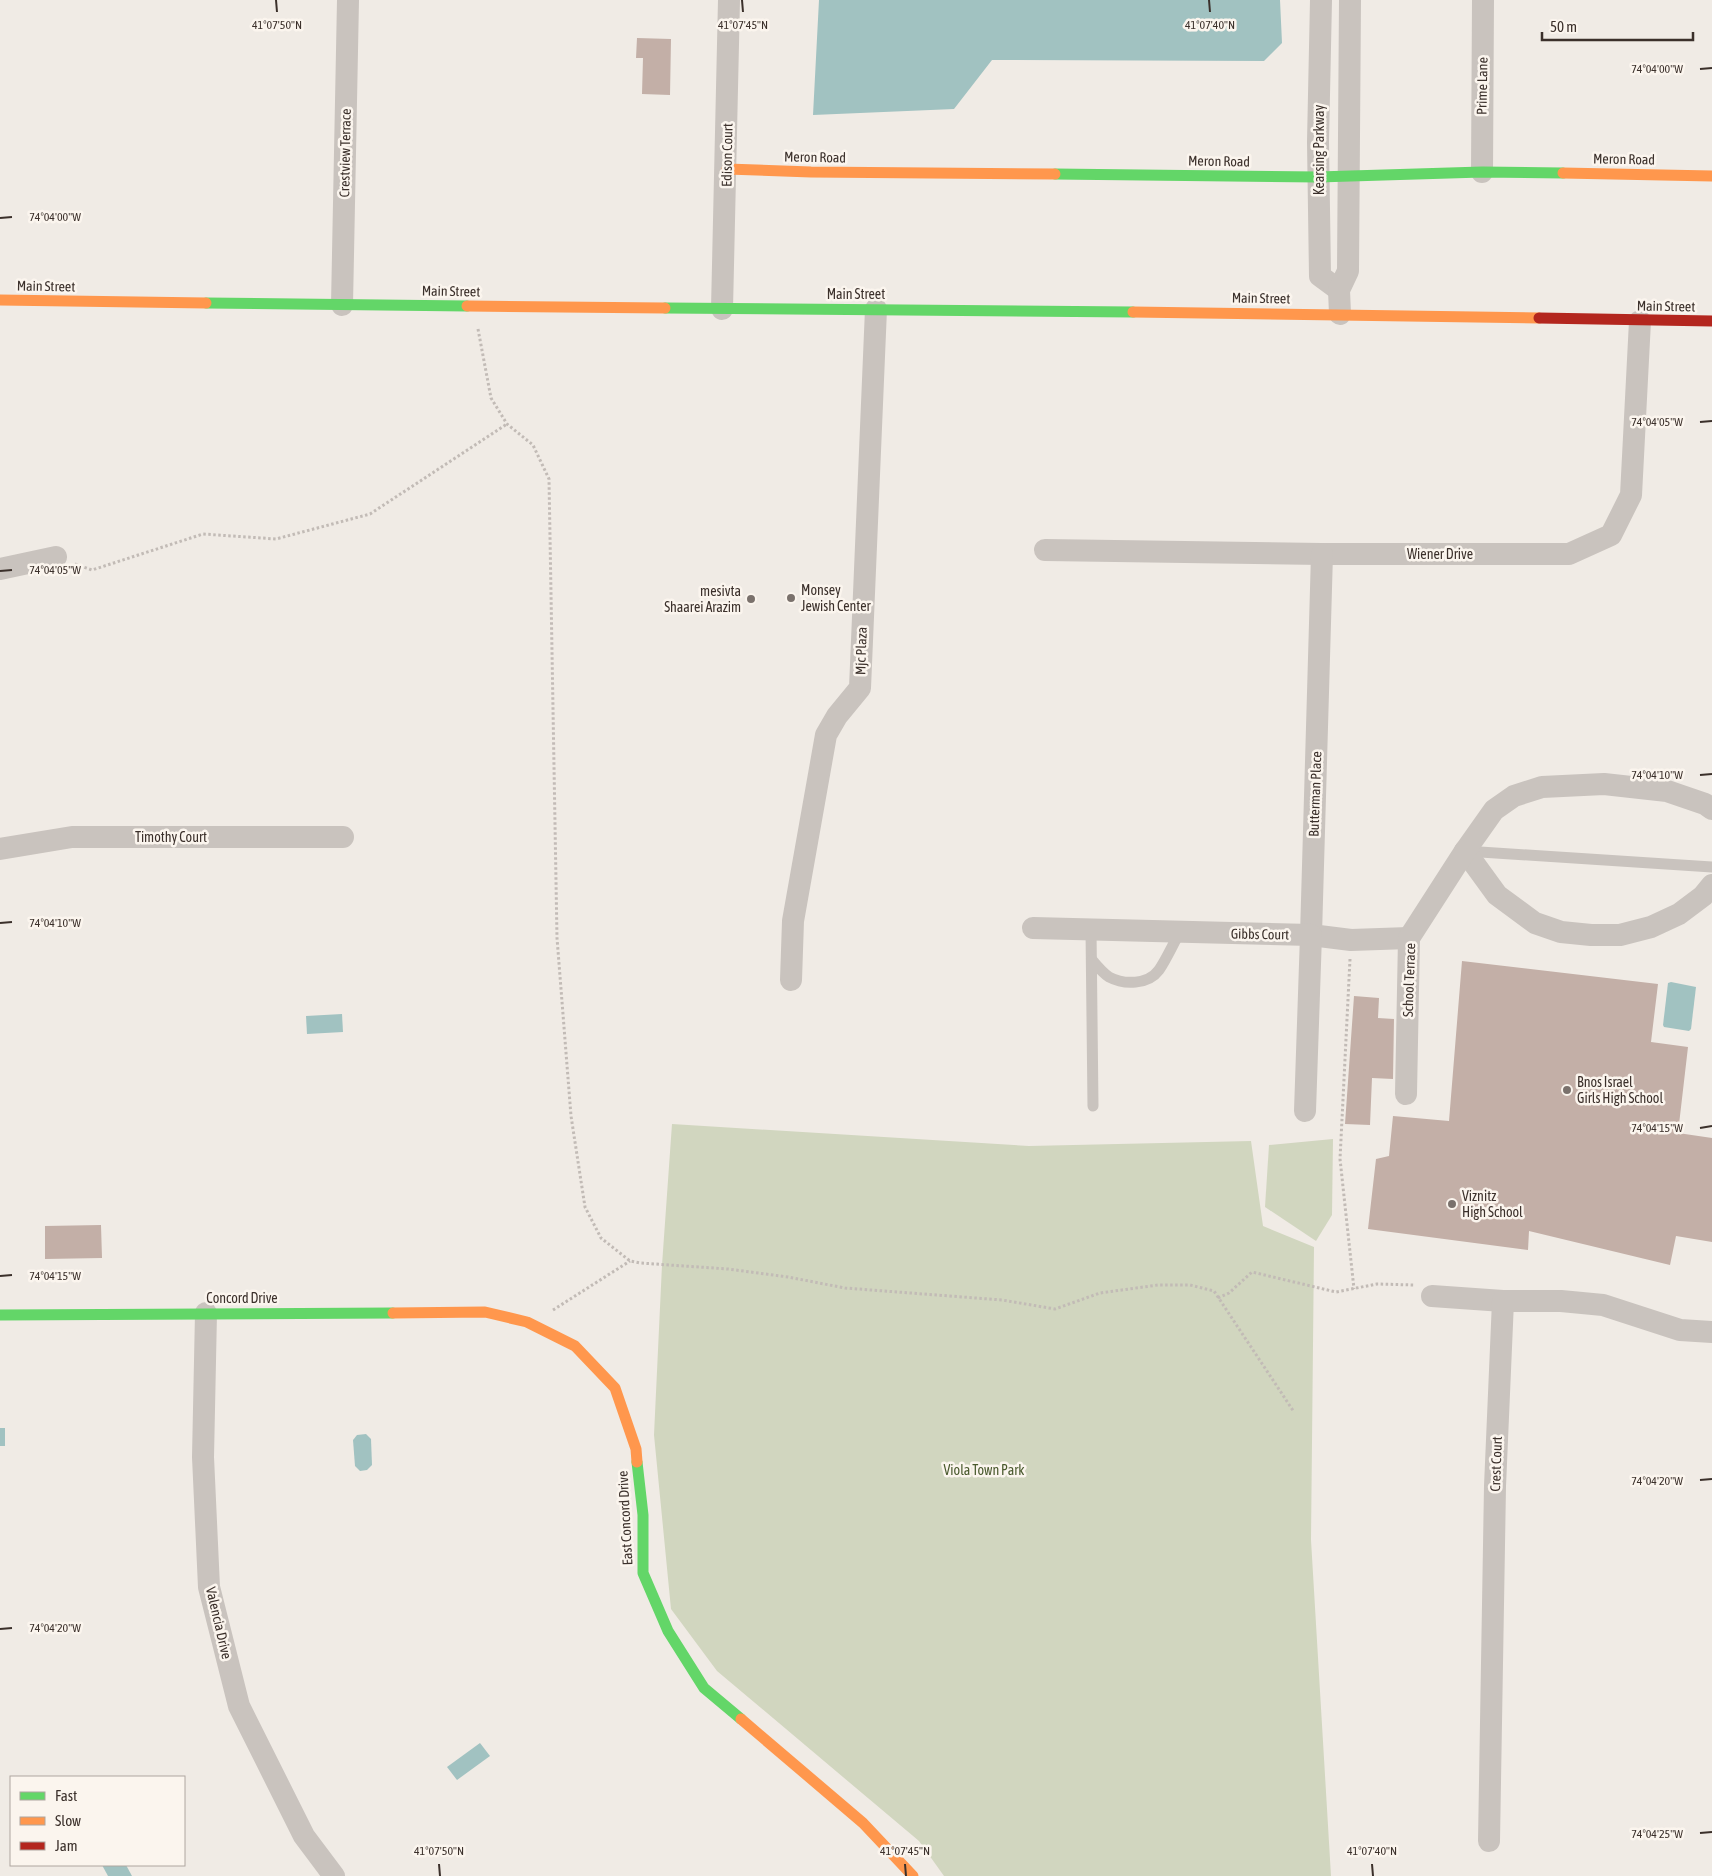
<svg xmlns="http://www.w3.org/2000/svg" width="1712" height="1876" viewBox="0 0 1712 1876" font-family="'Asap Condensed',sans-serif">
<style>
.green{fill:#d1d6bf}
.water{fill:#a1c2c1}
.building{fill:#c3afa7}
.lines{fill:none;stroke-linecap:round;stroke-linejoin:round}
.path{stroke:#c2bbb6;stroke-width:3;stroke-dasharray:2.5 2.5;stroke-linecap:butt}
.lane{stroke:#c9c3be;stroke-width:11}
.street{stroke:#c9c3be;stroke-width:22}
.fast{stroke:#63d668;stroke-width:11}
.slow{stroke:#ff974d;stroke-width:11}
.jam{stroke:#b3261e;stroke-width:11}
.ticks{fill:none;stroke:#3b302b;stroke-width:2}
.poi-dot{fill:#7a716c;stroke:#fbf5ee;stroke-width:2}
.labels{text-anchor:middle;stroke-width:5;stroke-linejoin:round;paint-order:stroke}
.street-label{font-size:14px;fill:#3b302b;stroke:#fbf5ee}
.poi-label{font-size:14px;fill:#3b302b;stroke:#fbf5ee;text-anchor:start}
.park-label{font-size:14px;fill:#4a5a2e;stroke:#fbf5ee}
.ticks-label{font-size:12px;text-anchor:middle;fill:#3b302b;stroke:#fbf5ee;stroke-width:5;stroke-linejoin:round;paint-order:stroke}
</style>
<rect width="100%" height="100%" fill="#f0ebe5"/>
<g class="green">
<path d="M672,1124L1029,1146L1251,1141L1263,1226L1314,1247L1311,1540L1331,1876H944L919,1841L717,1671L671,1609L654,1435L662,1265Z"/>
<path d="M1333,1139L1332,1215L1316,1241L1265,1207L1269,1145Z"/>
</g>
<g class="water">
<path d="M819,0H1280L1282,43L1264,61L992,60L954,109L813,115Z"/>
<path d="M1671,982L1696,987L1691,1029L1689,1031L1664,1027L1663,1025L1668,983Z"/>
<path d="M342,1014L343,1032L307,1034L306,1016Z"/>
<rect x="0" y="1428" width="5" height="18"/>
<path d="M366,1434L371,1439L372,1465L367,1470L360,1471L355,1466L353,1440L357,1435Z"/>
<path d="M480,1743L490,1756L457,1780L447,1767Z"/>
<path d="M102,1865H126L132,1876H108Z"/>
</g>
<g class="building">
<path d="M637,38L671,39L670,95L642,94L643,58H636Z"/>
<path d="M1462,961L1658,984L1651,1042L1688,1047L1678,1133L1712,1138V1242L1676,1236L1670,1265L1529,1231L1528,1250L1368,1229L1376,1159L1389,1156L1393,1116L1449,1121Z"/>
<path d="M1354,996L1379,998L1378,1018L1394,1019L1393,1079L1372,1078L1370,1125L1345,1124Z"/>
<path d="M101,1225L102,1258L45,1259V1226Z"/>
</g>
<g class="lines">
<g class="path">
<path d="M478,329L491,398L507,424L533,445L549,479L557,938L571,1116L585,1207L601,1238L630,1261L640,1263L728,1269L788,1277L845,1288L1002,1300L1055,1309L1100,1293L1158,1285H1190L1214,1291L1294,1412"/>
<path d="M75,564L92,570L203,534L276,539L370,514L507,424"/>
<path d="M1350,959L1340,1159L1354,1289"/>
<path d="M1218,1298L1229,1293L1252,1272L1336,1292L1377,1284L1414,1285"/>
<path d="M553,1310L630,1261"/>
</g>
<g class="lane">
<path d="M1465,851L1712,867"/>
<path d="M1091,930L1093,1106"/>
<path d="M1092,960C1097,966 1103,973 1109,977C1124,985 1148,985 1159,970C1167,958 1173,944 1180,932"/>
</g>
<g class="street">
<path d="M1321,0L1318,142L1320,276L1339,290"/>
<path d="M1482,172L1483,0"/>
<path d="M342,305L348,0"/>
<path d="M722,309L729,0"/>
<path d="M1340,314L1339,290L1348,271L1350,0"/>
<path d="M1045,550L1322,554H1569L1611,535L1631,495L1640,321"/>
<path d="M1322,554L1311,935L1351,940L1409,938"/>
<path d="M0,569L56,557"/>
<path d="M0,849L72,837H343"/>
<path d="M1465,851L1497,895L1535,923L1561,932L1591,935H1620L1651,927L1679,914L1703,896L1712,885"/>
<path d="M1033,928L1311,935L1305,1111"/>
<path d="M791,980L793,921L826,735L837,716L860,688L876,309"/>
<path d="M1406,1094L1409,938L1465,851L1494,810L1514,796L1542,787L1604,784L1667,791L1705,804L1712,809"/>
<path d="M1432,1296L1503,1301"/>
<path d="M206,1313L203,1457L209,1587L239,1706L304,1836L334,1876"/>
<path d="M1489,1841L1495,1486L1503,1301H1561L1603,1305L1680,1330L1712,1332"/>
</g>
<g class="fast">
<path d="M1055,174L1318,177L1482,172L1563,173"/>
<path d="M206,303L467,306"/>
<path d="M665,308L1133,312"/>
<path d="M0,1315L393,1313"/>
<path d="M637,1462L643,1515V1573L668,1631L704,1688L741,1719"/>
</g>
<g class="slow">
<path d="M727,169L811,172L1055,174"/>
<path d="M1563,173L1712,176"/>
<path d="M0,300L206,303"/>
<path d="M467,306L665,308"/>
<path d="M1133,312L1539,318"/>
<path d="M393,1313L485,1312L527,1322L575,1346L615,1388L636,1449L637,1462"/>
<path d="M741,1719L863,1823L913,1876"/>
</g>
<path class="jam" d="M1539,318L1712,321"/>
</g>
<path class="ticks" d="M276,0L277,12M742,0L743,12M1209,0L1210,12M1700,69L1712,68M0,218L12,217M1700,422L1712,421M0,571L12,570M1700,775L1712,774M0,923L12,922M1700,1128L1712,1126M0,1276L12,1275M1700,1480L1712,1479M0,1629L12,1628M1700,1833L1712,1832M439,1864L440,1876M905,1864L906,1876M1372,1864L1373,1876"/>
<g class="poi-dot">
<circle cx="791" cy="598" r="5"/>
<circle cx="751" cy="599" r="5"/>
<circle cx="1567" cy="1090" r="5"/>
<circle cx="1452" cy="1204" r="5"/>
</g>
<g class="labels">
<g class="street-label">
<text transform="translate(1482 86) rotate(-89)" y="5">Prime Lane</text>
<text transform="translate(1319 150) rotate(-90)" y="5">Kearsing Parkway</text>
<text transform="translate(345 153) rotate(-89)" y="5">Crestview Terrace</text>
<text transform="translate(727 155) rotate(-89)" y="5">Edison Court</text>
<text transform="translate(815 157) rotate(1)" y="5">Meron Road</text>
<text transform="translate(1624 159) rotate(1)" y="5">Meron Road</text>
<text transform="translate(1219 161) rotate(1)" y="5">Meron Road</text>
<text transform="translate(46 286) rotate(1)" y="5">Main Street</text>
<text transform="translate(451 291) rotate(1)" y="5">Main Street</text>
<text x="856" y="299">Main Street</text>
<text transform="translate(1261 298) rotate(1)" y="5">Main Street</text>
<text transform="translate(1666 306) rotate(1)" y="5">Main Street</text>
<text x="1440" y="559">Wiener Drive</text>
<text transform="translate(861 651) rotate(-88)" y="5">Mjc Plaza</text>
<text transform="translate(1315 794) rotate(-88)" y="5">Butterman Place</text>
<text x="171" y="842">Timothy Court</text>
<text transform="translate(1260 934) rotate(1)" y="5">Gibbs Court</text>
<text transform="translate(1409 980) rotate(-88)" y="5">School Terrace</text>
<text x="242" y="1303">Concord Drive</text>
<text transform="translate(1496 1464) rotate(-88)" y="5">Crest Court</text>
<text transform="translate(625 1518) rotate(-93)" y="5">East Concord Drive</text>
<text transform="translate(219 1623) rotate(77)" y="5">Valencia Drive</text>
</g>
<g class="poi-label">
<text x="801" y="595">Monsey<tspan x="801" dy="16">Jewish Center</tspan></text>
<text x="741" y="596" text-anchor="end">mesivta<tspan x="741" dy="16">Shaarei Arazim</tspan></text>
<text x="1577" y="1087">Bnos Israel<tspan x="1577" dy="16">Girls High School</tspan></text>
<text x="1462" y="1201">Viznitz<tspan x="1462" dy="16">High School</tspan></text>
</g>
<g class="park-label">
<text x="984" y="1475">Viola Town Park</text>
</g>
</g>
<g class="ticks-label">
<text x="277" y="29">41°07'50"N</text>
<text x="743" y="29">41°07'45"N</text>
<text x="1210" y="29">41°07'40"N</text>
<text x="1657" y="73">74°04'00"W</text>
<text x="55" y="221">74°04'00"W</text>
<text x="1657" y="426">74°04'05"W</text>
<text x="55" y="574">74°04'05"W</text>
<text x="1657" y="779">74°04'10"W</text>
<text x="55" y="927">74°04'10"W</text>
<text x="1657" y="1132">74°04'15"W</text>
<text x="55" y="1280">74°04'15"W</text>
<text x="1657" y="1485">74°04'20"W</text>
<text x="55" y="1632">74°04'20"W</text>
<text x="1657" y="1838">74°04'25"W</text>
<text x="439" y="1855">41°07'50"N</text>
<text x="905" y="1855">41°07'45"N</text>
<text x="1372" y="1855">41°07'40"N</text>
</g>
<rect x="10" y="1776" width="175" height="90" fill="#fbf5ee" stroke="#aea6a0"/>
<rect x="20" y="1792" width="25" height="8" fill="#63d668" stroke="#aea6a0"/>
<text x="55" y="1801" font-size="15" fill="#3b302b">Fast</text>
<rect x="20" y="1817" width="25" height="8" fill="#ff974d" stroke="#aea6a0"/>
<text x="55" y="1826" font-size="15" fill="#3b302b">Slow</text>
<rect x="20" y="1842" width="25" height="8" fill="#b3261e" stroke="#aea6a0"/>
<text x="55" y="1851" font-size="15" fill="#3b302b">Jam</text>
<path d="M1542 32v8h151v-8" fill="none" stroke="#3b302b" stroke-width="2.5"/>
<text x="1550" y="32" font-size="15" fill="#3b302b" stroke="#fbf5ee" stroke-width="4" paint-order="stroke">50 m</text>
</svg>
